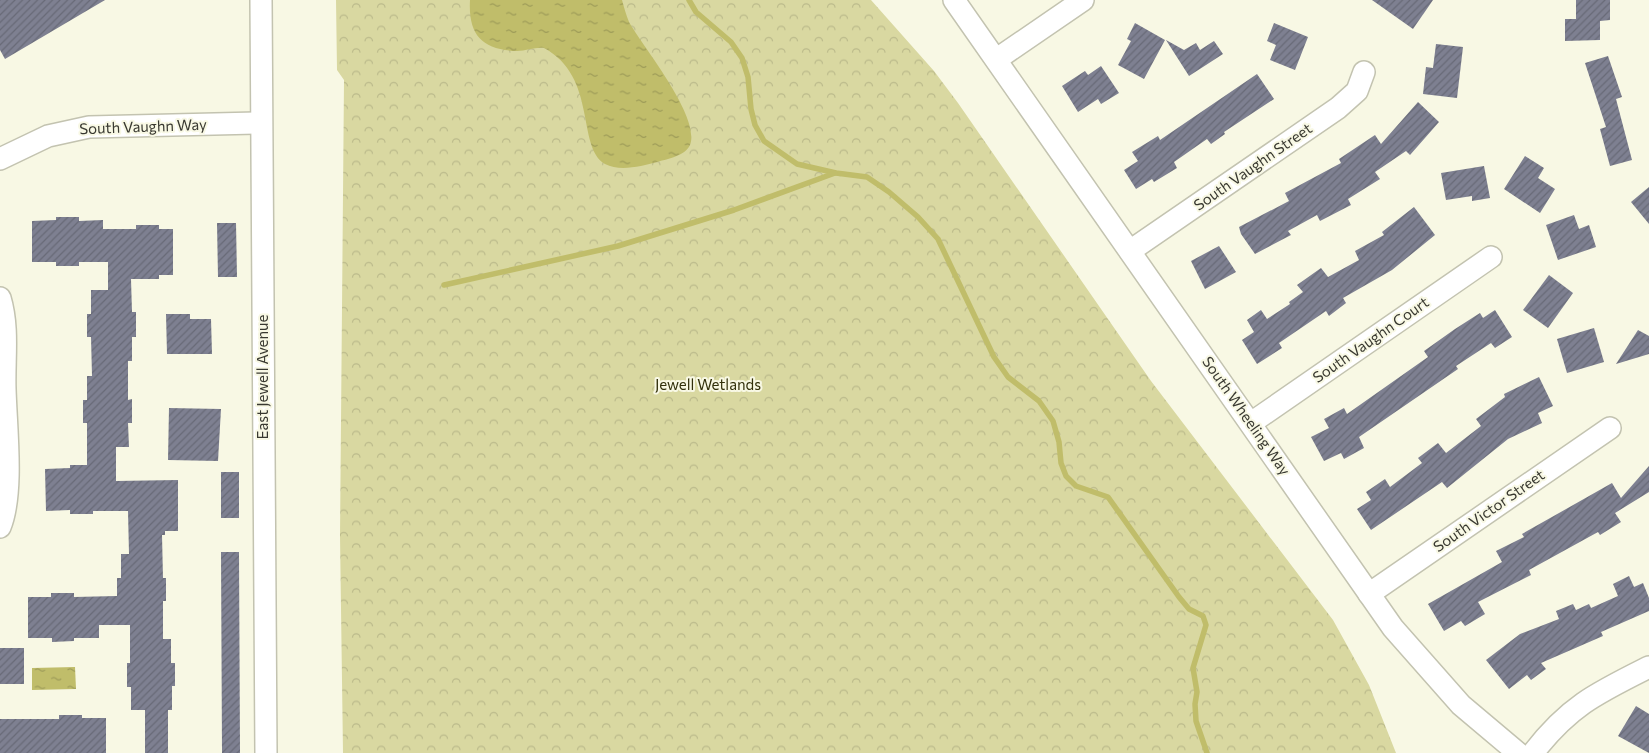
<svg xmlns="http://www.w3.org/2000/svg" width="1649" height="753" viewBox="0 0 1649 753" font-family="Commissioner,sans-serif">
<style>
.park{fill:url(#park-crowns)}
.water{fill:url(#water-ripples)}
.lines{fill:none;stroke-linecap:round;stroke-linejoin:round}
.stream{stroke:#c0bd6a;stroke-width:5.5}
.building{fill:url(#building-hatch)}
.minor-casing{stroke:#c3c3b0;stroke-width:24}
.minor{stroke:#fff;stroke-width:21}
.labels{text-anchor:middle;stroke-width:4;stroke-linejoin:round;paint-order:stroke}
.street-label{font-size:15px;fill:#383830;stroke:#f8f8e4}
.park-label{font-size:15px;fill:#32300b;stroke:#f8f8e4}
</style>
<defs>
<pattern id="park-crowns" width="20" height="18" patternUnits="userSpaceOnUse" patternTransform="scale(1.25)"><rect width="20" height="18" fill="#d9d8a1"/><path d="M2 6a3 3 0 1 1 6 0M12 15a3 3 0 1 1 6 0" fill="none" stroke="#bbba8b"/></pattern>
<pattern id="water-ripples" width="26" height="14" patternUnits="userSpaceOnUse" patternTransform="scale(1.25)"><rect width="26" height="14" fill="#c0bd6a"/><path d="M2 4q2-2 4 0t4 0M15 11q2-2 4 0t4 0" fill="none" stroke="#9d9b58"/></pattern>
<pattern id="building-hatch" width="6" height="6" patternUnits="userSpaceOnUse" patternTransform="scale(1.25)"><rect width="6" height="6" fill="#7e8091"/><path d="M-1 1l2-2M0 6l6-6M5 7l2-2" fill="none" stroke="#686a77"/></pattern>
</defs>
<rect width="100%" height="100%" fill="#f8f8e4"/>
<path class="park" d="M336,0H871L934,71L958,103L1151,381L1333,620L1369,685L1396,753H343L340,536L344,80L337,70Z"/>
<g class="water">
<path d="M470,0H622C624,7 626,15 629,22C643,47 701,117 690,145C685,156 667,159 657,162C642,166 620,172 605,164C576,147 598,77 544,48C535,47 526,51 517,51C482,50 468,35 470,0Z"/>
<path d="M75,667L76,689L32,690V668Z"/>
</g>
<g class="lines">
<g class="stream">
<path d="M689,0L696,12L731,42L742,58L748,77L751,109L755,125L764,141L797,164L836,173L867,177L889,192L918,217L938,239L994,357L1008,377L1039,401L1053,421L1059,442L1061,463L1066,476L1076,486L1108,497L1179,597L1189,609L1203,616L1206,625L1193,668L1197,692L1195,704L1196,721L1207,753"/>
<path d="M444,285L618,246L734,210L835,173"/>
</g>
</g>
<g class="building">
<path d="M0,0H105L5,59L0,50Z"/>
<path d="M1372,0H1433L1413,29Z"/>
<path d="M1576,0H1610V20L1600,21V40L1565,41V19H1576Z"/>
<path d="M1135,23L1165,40L1144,79L1118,65L1131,41L1127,39Z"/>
<path d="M1274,23L1308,37L1295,70L1270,60L1276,45L1267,41Z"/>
<path d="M1166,40L1184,50L1196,43L1200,50L1214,41L1223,54L1189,76Z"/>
<path d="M1436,44L1463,47L1457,98L1423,94L1426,67L1433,68Z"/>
<path d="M1608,56L1622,97L1616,99L1632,160L1610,166L1600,129L1606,127L1585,63Z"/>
<path d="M1101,66L1119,93L1101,104L1098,99L1078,112L1062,86L1085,71L1088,75Z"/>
<path d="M1257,74L1274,99L1224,132L1225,134L1211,144L1207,139L1174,162L1177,168L1154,182L1152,179L1136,189L1124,170L1138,161L1132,152L1158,136L1160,140Z"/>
<path d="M1418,102L1439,122L1410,155L1406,151L1375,172L1380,179L1348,199L1351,205L1320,221L1317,215L1288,231L1291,235L1255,254L1241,234L1239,227L1289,201L1285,193L1341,163L1339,159L1375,135L1381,144Z"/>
<path d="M1525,156L1544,168L1538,178L1555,189L1540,213L1504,189Z"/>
<path d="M1484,166L1490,198L1472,201V196L1446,200L1441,173Z"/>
<path d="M1649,187V224L1631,202Z"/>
<path d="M1414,207L1435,235L1392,270L1343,298L1346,303L1329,316L1326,311L1279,343L1282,348L1257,364L1242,340L1254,332L1247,320L1261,310L1267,319L1290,304L1289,302L1303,292L1297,285L1321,268L1328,277L1359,260L1355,251L1384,235L1382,232Z"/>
<path d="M1574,215L1579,229L1589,225L1596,247L1558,260L1546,225Z"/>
<path d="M56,217H79V221L103,220V229H136V225H159V229H173V275H159V279H131L132,312H136V337H132V361H128V400L132,399V423H128L129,447H116V481L178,480V531H165V535H162L163,578H166V601H163V639H171V663H175V686H172V710H168V753H145V710H131V687H127V663H130V625H99V638H74V641L52,642V638H28V597H51V593H74V597L117,596V578H121V554H129L128,511H93V514H70V510L46,511L45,469L70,468V465H87V423H83V400H87V376H92L91,337H87V314H91V290H108V262H79V266H56V262H32V221L56,220Z"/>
<path d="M217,223H236L237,277H218Z"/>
<path d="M1219,246L1236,272L1205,289L1191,261Z"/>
<path d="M1549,275L1573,293L1548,328L1523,310Z"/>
<path d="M1495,310L1512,337L1495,348L1491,343L1456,366L1458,369L1359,437L1364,448L1344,459L1341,453L1324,461L1311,437L1329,428L1324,419L1344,408L1347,414L1428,357L1424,351L1455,329L1480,313L1483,318Z"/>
<path d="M166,314H190V319H211L212,354H167Z"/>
<path d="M1594,328L1604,362L1567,373L1557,339Z"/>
<path d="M1638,330L1649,336V354L1616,364Z"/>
<path d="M1539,377L1553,406L1538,413L1542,423L1508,439L1447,488L1442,482L1371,530L1357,509L1371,500L1366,492L1385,479L1390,487L1422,463L1418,458L1438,443L1446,453L1481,426L1476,419L1505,397L1504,394Z"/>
<path d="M169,408L221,409L218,461L168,460Z"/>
<path d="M1649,466V492L1615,513L1621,522L1600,535L1598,532L1529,570L1531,575L1478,602L1485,614L1465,626L1461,621L1444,631L1428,604L1502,562L1496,551L1524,537L1522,534L1612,483L1621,498Z"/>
<rect x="221" y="472" width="18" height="46"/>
<path d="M221,552H239L240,753H222Z"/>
<path d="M1629,576L1634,587L1643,583L1649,598V611L1601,632L1603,636L1541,663L1546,669L1531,680L1527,675L1509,689L1486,660L1520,634L1559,619L1556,611L1573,604L1576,610L1589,604L1591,608L1618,596L1613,584Z"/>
<rect x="0" y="648" width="24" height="36"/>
<path d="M1636,706L1649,714V753L1618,736Z"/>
<path d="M59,715H82V718H106V753H0V719H59Z"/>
</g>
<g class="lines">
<defs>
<g id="minor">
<path d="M261,0L266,753"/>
<path d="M954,0L1393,628L1461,705L1518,753"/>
<path d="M997,59L1083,0"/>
<path d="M0,159L48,136L89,127L261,123"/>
<path d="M1130,251L1338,108L1357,91L1364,72"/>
<path d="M0,298C9,328 4,359 5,389C6,427 14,493 0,527"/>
<path d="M1251,423L1491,257"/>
<path d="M1369,594L1610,428"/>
<path d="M1533,753C1569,706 1597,693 1649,667"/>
</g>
</defs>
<use href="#minor" class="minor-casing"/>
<use href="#minor" class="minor"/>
</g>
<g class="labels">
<g class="street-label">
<text transform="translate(143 127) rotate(-2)" y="5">South Vaughn Way</text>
<text transform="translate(1253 167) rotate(-35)" y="5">South Vaughn Street</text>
<text transform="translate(1371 340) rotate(-35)" y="5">South Vaughn Court</text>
<text transform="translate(263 377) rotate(-90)" y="5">East Jewell Avenue</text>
<text transform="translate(1246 416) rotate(55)" y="5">South Wheeling Way</text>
<text transform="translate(1489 511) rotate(-35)" y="5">South Victor Street</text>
</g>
<g class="park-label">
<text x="708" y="390">Jewell Wetlands</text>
</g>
</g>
</svg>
